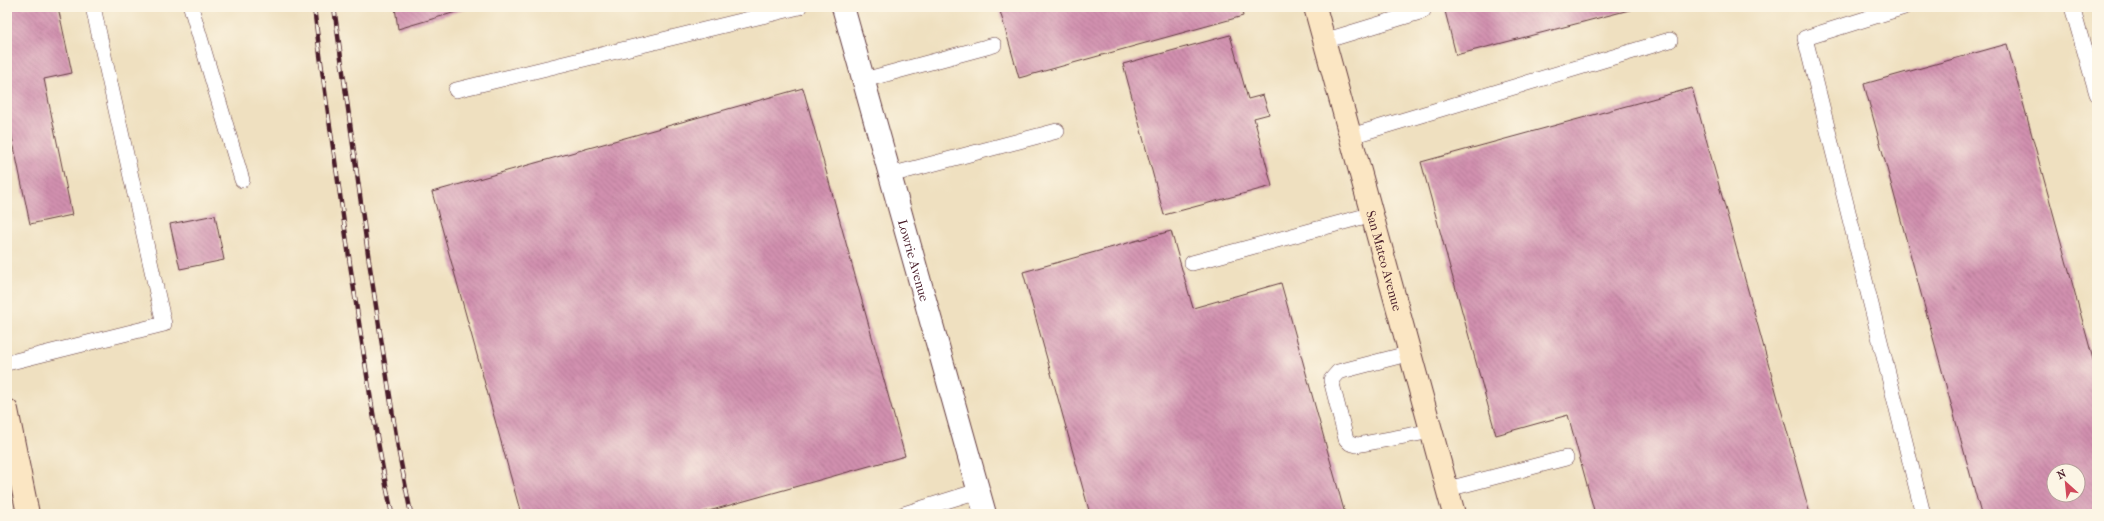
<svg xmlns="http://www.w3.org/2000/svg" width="2104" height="521" viewBox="0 0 2104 521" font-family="'IM FELL French Canon',serif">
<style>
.building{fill:url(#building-back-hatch);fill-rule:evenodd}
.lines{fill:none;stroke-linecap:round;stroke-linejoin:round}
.lane-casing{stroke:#633c41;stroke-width:16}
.street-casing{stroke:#633c41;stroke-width:24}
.secondary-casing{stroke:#633c41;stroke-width:24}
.lane{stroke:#fff;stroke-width:15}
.street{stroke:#fff;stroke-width:22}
.secondary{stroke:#fbe6c3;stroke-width:22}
.rail-casing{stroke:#4a1f2b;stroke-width:4.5}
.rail{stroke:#fcf5e5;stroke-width:3;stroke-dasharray:9;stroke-linecap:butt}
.labels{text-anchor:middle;stroke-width:3;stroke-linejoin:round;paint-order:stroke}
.street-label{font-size:13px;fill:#4a1f2b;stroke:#fcf5e5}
</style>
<defs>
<pattern id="building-back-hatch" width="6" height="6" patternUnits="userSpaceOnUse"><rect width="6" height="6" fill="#d190af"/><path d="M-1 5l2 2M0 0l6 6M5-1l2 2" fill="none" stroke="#ac758f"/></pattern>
</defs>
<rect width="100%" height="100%" fill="#fcf5e5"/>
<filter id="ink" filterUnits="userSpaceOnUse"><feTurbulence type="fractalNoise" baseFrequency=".025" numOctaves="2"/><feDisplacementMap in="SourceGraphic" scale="8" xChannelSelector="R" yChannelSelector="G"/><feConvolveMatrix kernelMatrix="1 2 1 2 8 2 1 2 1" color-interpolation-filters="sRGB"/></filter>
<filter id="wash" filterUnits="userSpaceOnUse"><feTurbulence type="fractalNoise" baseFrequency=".012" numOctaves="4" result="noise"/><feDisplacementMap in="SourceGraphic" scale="16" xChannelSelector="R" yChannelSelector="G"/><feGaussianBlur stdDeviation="0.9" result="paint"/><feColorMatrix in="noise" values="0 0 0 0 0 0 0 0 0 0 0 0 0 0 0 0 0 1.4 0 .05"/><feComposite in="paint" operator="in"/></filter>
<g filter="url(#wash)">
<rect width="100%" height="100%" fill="#efe0c0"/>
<g id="blocks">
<g class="building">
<path d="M7,7H58L72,73L44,79L72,215L30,224L7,113Z"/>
<path d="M395,7H473L398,29Z"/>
<path d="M1015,7H1241L1243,16L1019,78L1000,11Z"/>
<path d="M1444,7H1637V8L1456,55Z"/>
<path d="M1230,35L1248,99L1263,95L1269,114L1254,118L1272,186L1164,215L1123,64Z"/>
<path d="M2007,44L2097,374V514H1981L1864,84ZM2054,471H2078V495H2054Z"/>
<path d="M803,88L905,456L698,514H521L432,192Z"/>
<path d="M1692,88L1810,514H1595L1568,415L1496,435L1421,162Z"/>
<path d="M215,215L224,260L180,269L170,224Z"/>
<path d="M1171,231L1193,308L1281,283L1345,514H1090L1023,272Z"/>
</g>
</g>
</g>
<g filter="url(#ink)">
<use href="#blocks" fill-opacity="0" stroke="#633c41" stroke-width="1"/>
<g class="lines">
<defs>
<g id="lane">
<path d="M191,7L242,180"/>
<path d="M1904,7L1805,38L1923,514"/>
<path d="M2072,7L2097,94"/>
<path d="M1324,41L1423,11"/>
<path d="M864,80L994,45"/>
<path d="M456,90L799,7"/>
<path d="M1351,136L1670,40"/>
<path d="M890,175L1057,131"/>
<path d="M1192,263L1373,214"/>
<path d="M1411,353L1338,372L1331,380L1346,439L1350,443L1357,445L1432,431"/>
<path d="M7,363L164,324L93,7"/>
<path d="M1448,489L1566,458"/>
<path d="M904,514L978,491"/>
</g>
<g id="street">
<path id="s1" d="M843,7L985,514"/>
</g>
<g id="secondary">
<path id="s2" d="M1315,7L1454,514"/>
<path d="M7,410L28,514"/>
</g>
</defs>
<use href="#lane" class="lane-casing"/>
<use href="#street" class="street-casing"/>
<use href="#secondary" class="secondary-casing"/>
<use href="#lane" class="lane"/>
<use href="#street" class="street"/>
<use href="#secondary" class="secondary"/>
<defs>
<g id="rail">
<path d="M314,7C324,93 338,178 350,264C363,347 374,431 392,514"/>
<path d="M334,7L369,261L398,448L411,514"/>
</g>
</defs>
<use href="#rail" class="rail-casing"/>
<use href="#rail" class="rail"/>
</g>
</g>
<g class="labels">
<g class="street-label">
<text dy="5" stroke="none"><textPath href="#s1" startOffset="263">Lowrie Avenue</textPath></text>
<text dy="5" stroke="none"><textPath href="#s2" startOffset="263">San Mateo Avenue</textPath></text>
</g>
</g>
<rect width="2104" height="521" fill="none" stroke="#fcf5e5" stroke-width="24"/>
<g transform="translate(2066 483) rotate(333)"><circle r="19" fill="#fcf5e5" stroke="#b59f9b"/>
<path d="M0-3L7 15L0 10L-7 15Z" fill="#d1495b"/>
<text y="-6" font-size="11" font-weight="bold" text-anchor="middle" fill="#4a1f2b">N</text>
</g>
</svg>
